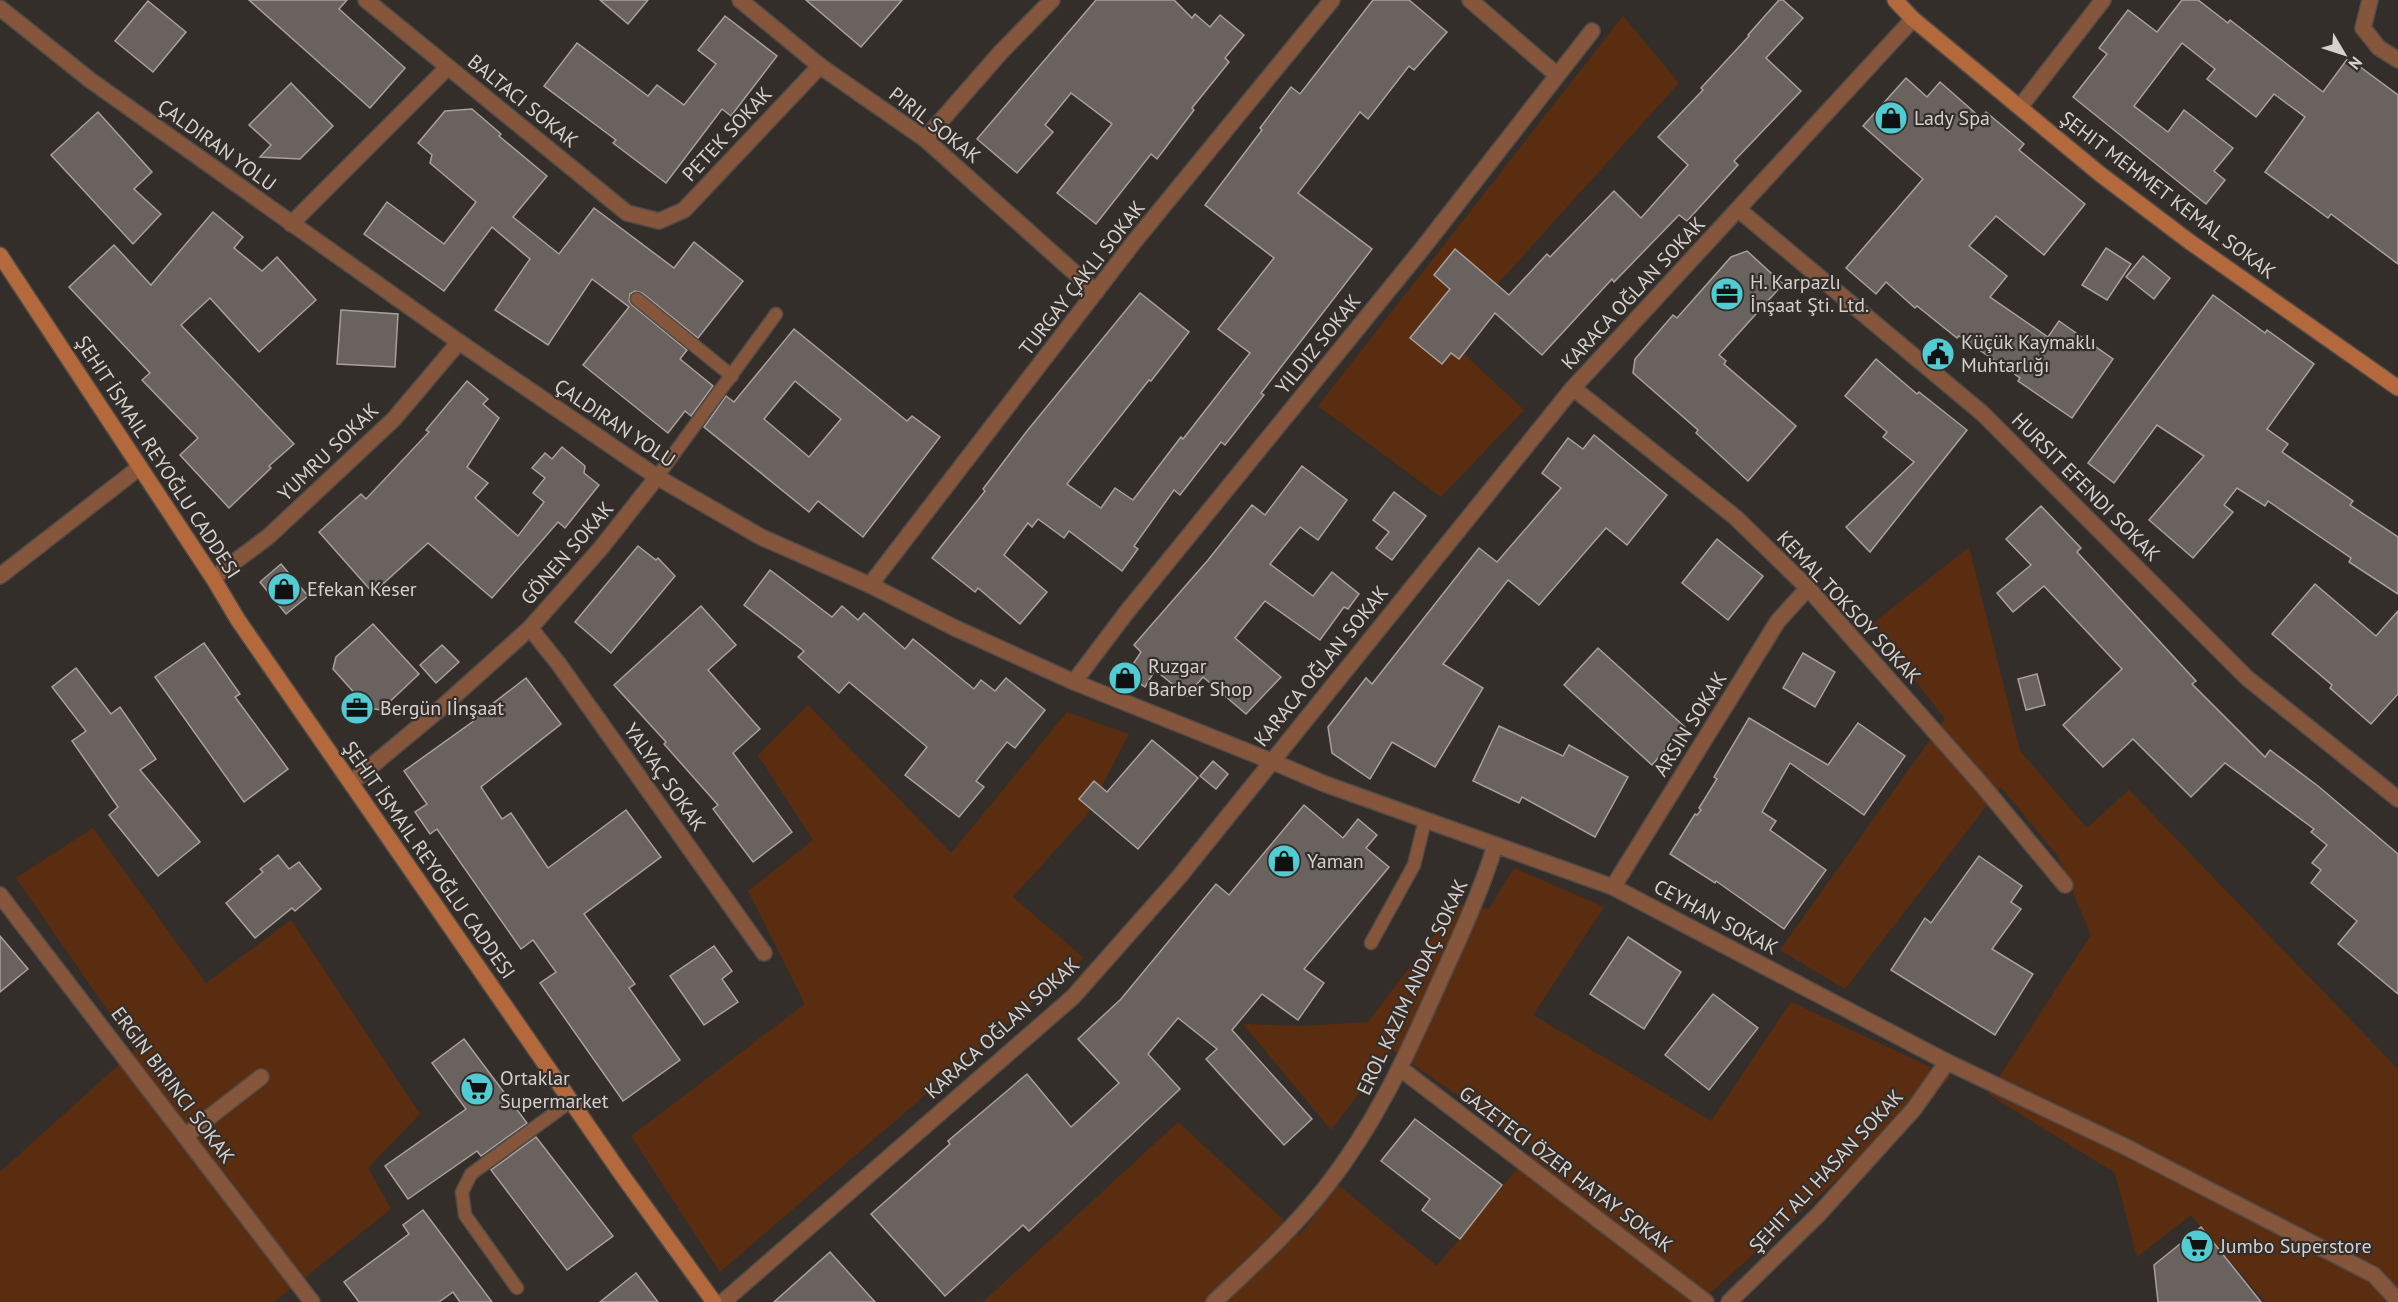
<svg xmlns="http://www.w3.org/2000/svg" width="2398" height="1302" viewBox="0 0 2398 1302" font-family="'PT Sans',sans-serif">
<style>
.green{fill:#5a2d10}
.building{fill:#6a625e;stroke:#a9a09b;stroke-width:1.5;fill-rule:evenodd}
.lines{fill:none;stroke-linecap:round;stroke-linejoin:round}
.lane-casing{stroke:#514b48;stroke-width:15}
.street-casing{stroke:#514b48;stroke-width:18}
.secondary-casing{stroke:#514b48;stroke-width:18}
.lane{stroke:#85563b;stroke-width:12}
.street{stroke:#85563b;stroke-width:15}
.secondary{stroke:#b3693c;stroke-width:15}
.labels{text-anchor:middle;stroke-width:4.5;stroke-linejoin:round;paint-order:stroke}
.street-label{font-size:20px;fill:#d6d1cf;stroke:#342e2a}
.poi-label{font-size:20px;fill:#d6d1cf;stroke:#342e2a;text-anchor:start}
</style>
<rect width="100%" height="100%" fill="#342e2a"/>
<g class="green">
<path d="M1623,16L1679,83L1448,339L1524,410L1441,497L1318,406Z"/>
<path d="M1969,547L2020,751L2087,828L2129,790L2398,1069V1302H2265L2191,1215L2137,1257L2115,1173L1988,1094L2091,935L2057,855L2001,787L1845,989L1780,950L1945,719L1872,624Z"/>
<path d="M808,705L951,853L1067,712L1129,734L1087,815L1013,897L1084,958L720,1272L631,1136L805,1004L748,891L813,840L758,755Z"/>
<path d="M93,828L206,983L291,920L420,1114L368,1168L391,1209L274,1302H0V1172L135,1050L16,878Z"/>
<path d="M1514,868L1604,907L1533,1015L1711,1121L1791,1002L1952,1077L1700,1302H983L1178,1122L1300,1235L1338,1185L1437,1266L1534,1148L1392,1050L1331,1130L1243,1024L1303,1026L1368,1022L1458,904L1489,909Z"/>
</g>
<g class="building">
<path d="M249,0H347L339,9L405,68L370,108Z"/>
<path d="M600,0H648L628,24Z"/>
<path d="M806,0H902L861,47Z"/>
<path d="M1096,0H1174L1192,18L1195,14L1210,27L1220,15L1244,35L1225,58L1229,62L1192,108L1194,110L1157,159L1151,154L1096,224L1057,193L1112,124L1071,93L1045,125L1053,132L1017,173L977,139Z"/>
<path d="M1373,0H1409L1447,32L1414,70L1409,66L1368,119L1360,112L1298,193L1372,249L1261,393L1264,395L1225,445L1221,442L1180,495L1174,490L1134,546L1138,549L1122,571L1069,531L1064,538L1038,519L1032,527L1028,523L1004,555L1047,592L1020,624L978,588L975,592L932,558L985,491L983,489L1027,431L1140,293L1189,332L1151,381L1149,380L1067,484L1101,508L1115,488L1133,500L1181,437L1183,439L1250,353L1218,329L1274,258L1205,205L1262,130L1260,128L1291,87L1300,94Z"/>
<path d="M1779,0H1783L1803,18L1766,58L1801,91L1734,161L1738,165L1687,221L1679,215L1614,282L1612,279L1542,355L1495,313L1459,359L1451,353L1442,364L1410,338L1450,289L1434,275L1455,249L1509,295L1547,254L1550,257L1614,191L1641,218L1688,165L1658,137L1703,90L1701,88L1749,36L1748,35Z"/>
<path d="M2182,0H2198L2228,23L2230,20L2323,92L2348,58L2398,95V264L2331,214L2328,218L2265,172L2305,117L2274,94L2256,117L2207,79L2215,69L2182,43L2134,106L2168,132L2184,110L2233,148L2214,171L2225,180L2206,204L2073,97L2107,54L2099,48L2128,10L2157,32Z"/>
<path d="M148,1L186,32L153,72L115,41Z"/>
<path d="M725,16L777,56L731,116L722,109L666,183L613,143L616,140L544,86L577,43L648,96L657,85L684,105L716,64L698,50Z"/>
<path d="M1906,78L1927,97L1940,82L1981,118L1986,112L2024,144L2019,150L2085,204L2044,255L1996,216L1969,246L2007,276L1990,297L2048,337L2059,321L2113,359L2072,418L2018,381L2020,378L1959,336L1957,338L1917,306L1915,308L1886,282L1876,294L1846,268L1923,179L1863,126Z"/>
<path d="M291,83L333,126L300,159L260,157L271,145L249,125Z"/>
<path d="M472,109L501,134L499,136L547,176L513,217L559,254L594,208L674,268L694,242L743,281L698,338L642,293L635,291L630,294L629,301L632,305L687,350L680,359L713,386L691,416L685,411L668,433L583,365L629,307L592,279L548,345L495,310L530,259L492,227L444,291L364,234L387,202L444,244L476,202L430,163L432,155L418,143L445,111Z"/>
<path d="M98,112L152,172L134,189L161,214L133,244L51,155Z"/>
<path d="M213,212L243,237L234,248L262,271L277,257L316,300L259,352L210,298L181,325L294,444L269,466L271,468L229,508L180,455L198,438L142,380L150,373L69,287L114,245L151,285Z"/>
<path d="M2106,248L2131,264L2107,300L2082,285Z"/>
<path d="M1747,251L1783,284L1719,355L1726,361L1724,364L1796,426L1748,481L1696,433L1698,430L1633,373L1635,359L1673,315L1677,318L1731,257Z"/>
<path d="M2143,256L2170,278L2154,299L2126,277Z"/>
<path d="M2213,295L2265,333L2267,330L2314,364L2267,429L2288,444L2282,452L2353,501L2350,505L2398,537V594L2349,562L2351,558L2268,501L2265,506L2237,488L2224,505L2233,512L2193,558L2149,520L2204,456L2157,425L2114,483L2088,463Z"/>
<path d="M341,310L398,314L395,367L337,364Z"/>
<path d="M794,329L907,421L912,416L940,437L863,537L818,501L809,512L704,427L726,396L734,402ZM795,381L841,419L809,457L764,419Z"/>
<path d="M1876,359L1917,394L1919,392L1967,430L1870,552L1846,527L1914,462L1883,437L1887,432L1845,396Z"/>
<path d="M467,381L488,399L483,404L499,418L467,467L488,483L475,498L518,536L544,502L533,493L545,478L532,468L545,453L552,459L562,447L585,466L584,473L599,485L565,528L558,522L492,598L428,543L373,593L319,532L361,494L366,499L429,432L426,430Z"/>
<path d="M1594,435L1667,495L1627,545L1606,528L1539,605L1508,580L1443,664L1483,688L1435,767L1392,742L1370,779L1332,753L1328,727L1366,678L1372,684L1479,548L1497,562L1561,488L1542,473L1568,438L1583,449Z"/>
<path d="M1302,466L1347,500L1318,540L1300,527L1270,564L1313,596L1332,572L1359,594L1348,609L1344,607L1320,640L1265,601L1235,638L1281,677L1246,714L1203,677L1187,696L1155,670L1145,687L1126,675L1141,652L1134,645L1208,560L1252,505L1265,515Z"/>
<path d="M1394,492L1426,516L1392,560L1376,548L1389,532L1373,520Z"/>
<path d="M2041,506L2081,548L2077,552L2196,681L2192,684L2265,757L2270,750L2318,786L2398,854V994L2338,944L2357,921L2311,883L2321,870L2312,863L2327,845L2311,832L2314,829L2225,763L2191,797L2133,739L2103,767L2063,725L2122,669L2044,586L2013,612L1997,593L2031,565L2006,539Z"/>
<path d="M1717,539L1763,576L1728,620L1682,583Z"/>
<path d="M638,546L656,560L658,558L675,576L611,653L575,622Z"/>
<path d="M281,564L308,596L286,614L260,582Z"/>
<path d="M770,570L832,617L842,606L858,620L864,613L905,649L913,639L974,689L981,680L995,691L1006,678L1045,710L1015,748L1007,742L976,781L984,787L959,817L905,775L927,747L849,682L839,693L798,657L804,651L744,605Z"/>
<path d="M2315,584L2376,636L2398,611V694L2371,724L2330,688L2332,685L2272,634Z"/>
<path d="M701,606L736,645L708,670L760,729L733,753L792,832L753,862L713,809L718,805L664,744L666,742L614,685Z"/>
<path d="M373,624L419,674L381,710L368,708L333,669L336,657Z"/>
<path d="M204,643L240,694L235,697L288,769L244,802L155,677Z"/>
<path d="M442,645L459,662L436,683L420,665Z"/>
<path d="M1598,648L1685,727L1652,765L1564,685Z"/>
<path d="M1803,653L1835,672L1815,707L1783,688Z"/>
<path d="M76,668L111,714L120,707L156,759L140,770L200,842L158,876L109,815L118,807L72,741L86,731L52,687Z"/>
<path d="M2037,674L2045,705L2026,710L2018,679Z"/>
<path d="M526,678L561,724L481,787L502,819L511,813L548,868L626,810L661,857L584,914L635,984L629,988L680,1060L623,1101L540,983L556,972L533,940L521,949L437,829L430,834L415,812L427,804L404,771L475,720L474,718Z"/>
<path d="M1749,718L1828,765L1858,723L1905,756L1864,815L1790,763L1762,812L1776,821L1770,830L1826,870L1784,929L1716,881L1715,883L1670,854L1695,814L1697,815L1701,810L1699,808L1717,779L1714,777Z"/>
<path d="M1499,726L1563,756L1569,745L1628,777L1595,837L1522,797L1519,803L1473,781Z"/>
<path d="M1152,740L1198,778L1138,849L1079,799L1094,781L1107,792Z"/>
<path d="M1213,761L1228,774L1216,789L1200,776Z"/>
<path d="M1304,805L1343,838L1358,819L1377,835L1366,848L1389,867L1304,969L1324,983L1298,1020L1262,994L1232,1030L1312,1119L1284,1145L1206,1059L1217,1049L1178,1018L1148,1054L1180,1089L1029,1231L1023,1225L945,1296L871,1214L950,1144L948,1141L1027,1074L1071,1127L1119,1083L1078,1039L1121,999L1216,884L1229,895Z"/>
<path d="M278,855L289,869L299,862L321,889L295,911L292,908L255,938L226,903L263,872L260,869Z"/>
<path d="M1979,856L2022,886L2011,902L2021,909L1992,949L2033,974L1995,1035L1891,970L1925,918L1931,923Z"/>
<path d="M0,936L28,969L0,992Z"/>
<path d="M1628,937L1681,972L1644,1029L1590,994Z"/>
<path d="M714,946L732,971L722,979L738,1002L704,1025L670,976Z"/>
<path d="M1713,994L1758,1028L1709,1090L1665,1055Z"/>
<path d="M464,1039L527,1123L481,1156L477,1151L408,1199L385,1166L466,1109L432,1063Z"/>
<path d="M1415,1119L1502,1185L1460,1239L1422,1210L1430,1199L1381,1161Z"/>
<path d="M536,1137L613,1236L567,1270L491,1170Z"/>
<path d="M423,1210L492,1302H460L453,1292L439,1302H359L344,1282L409,1234L403,1225Z"/>
<path d="M2201,1227L2261,1302H2158L2154,1265Z"/>
<path d="M830,1252L875,1302H774Z"/>
<path d="M636,1273L658,1302H600Z"/>
</g>
<g class="lines">
<defs>
<g id="lane">
<path d="M637,299L732,376"/>
<path d="M657,477L776,314"/>
<path d="M1371,943L1414,865L1425,820"/>
<path d="M517,1288L465,1215L462,1192L471,1174L571,1101"/>
</g>
<g id="street">
<path d="M366,0L627,213L659,221L684,210L820,66"/>
<path d="M740,0L820,66L925,139L1096,292"/>
<path d="M1470,0L1557,75"/>
<path d="M2370,0L2363,28L2379,48L2398,60"/>
<path d="M0,8L90,80L459,342L657,477L761,537L870,585L955,628L1074,682L1271,761L1325,784L1613,887L1947,1062L2126,1147L2374,1275L2398,1301"/>
<path d="M2020,107L2103,0"/>
<path d="M925,139L1001,52L1052,0"/>
<path d="M1739,210L1982,413L2247,678L2398,799"/>
<path d="M291,224L448,67"/>
<path d="M1573,388L1735,517L1808,588L1982,785L2065,885"/>
<path d="M0,576L140,467"/>
<path d="M213,578L269,536L394,419L459,342"/>
<path d="M870,585L1134,242L1332,0"/>
<path d="M530,628L558,663L764,953"/>
<path d="M1074,682L1126,613L1422,249L1592,31"/>
<path d="M351,783L441,708L530,628L601,548L657,477"/>
<path d="M1613,887L1778,621L1808,588"/>
<path d="M0,895L312,1302"/>
<path d="M1401,1069L1706,1302"/>
<path d="M185,1136L261,1077"/>
<path d="M723,1302L1073,997L1179,877L1573,388L1913,19"/>
<path d="M1214,1302C1252,1266 1293,1229 1325,1188C1375,1125 1406,1057 1438,985C1459,939 1480,894 1495,846"/>
<path d="M1729,1302L1819,1214L1914,1109L1947,1062"/>
</g>
<g id="secondary">
<path d="M1895,0L1913,19L2100,174L2190,242L2398,388"/>
<path d="M0,255L213,578L238,620L622,1175L714,1302"/>
</g>
</defs>
<use href="#lane" class="lane-casing"/>
<use href="#street" class="street-casing"/>
<use href="#secondary" class="secondary-casing"/>
<use href="#lane" class="lane"/>
<use href="#street" class="street"/>
<use href="#secondary" class="secondary"/>
</g>
<defs>
<symbol id="shop-disc" viewBox="-11 -11 22 22"><circle r="9.5" fill="#51ccd3" stroke="#342e2a"/><path d="M-5-2.5h2.3a2.7 3.5 0 0 1 5.4 0H5L5.5 6h-11ZM-1.5-2.5h3a1.5 2.3 0 0 0-3 0Z" fill="#111"/></symbol>
<symbol id="office-disc" viewBox="-11 -11 22 22"><circle r="9.5" fill="#51ccd3" stroke="#342e2a"/><path d="M-6-3h4V-5.5h4V-3h4V5H-6ZM-1-4.5V-3h2v-1.5ZM-6 0V1H6V0Z" fill="#111"/></symbol>
<symbol id="civic-disc" viewBox="-11 -11 22 22"><circle r="9.5" fill="#51ccd3" stroke="#342e2a"/><path d="M-.6-6.5H3V-4.5H.6V-3L4-1V1h2V6H-6V1h2V-1L-.6-3ZM-1.2 2.5V6h2.4V2.5Z" fill="#111"/></symbol>
<symbol id="supermarket-disc" viewBox="-11 -11 22 22"><circle r="9.5" fill="#51ccd3" stroke="#342e2a"/><path d="M-6-5.5h2.5l.6 2H6L4.5 2H-2.5L-4.4-4H-6ZM-1.5 3.2a1.3 1.3 0 1 0 .1 0ZM3 3.2a1.3 1.3 0 1 0 .1 0Z" fill="#111"/></symbol>
</defs>
<g fill-rule="evenodd">
<use href="#shop-disc" x="1872" y="99" width="38" height="38"/>
<use href="#office-disc" x="1708" y="275" width="38" height="38"/>
<use href="#civic-disc" x="1919" y="335" width="38" height="38"/>
<use href="#shop-disc" x="265" y="570" width="38" height="38"/>
<use href="#shop-disc" x="1106" y="659" width="38" height="38"/>
<use href="#office-disc" x="338" y="689" width="38" height="38"/>
<use href="#shop-disc" x="1265" y="842" width="38" height="38"/>
<use href="#supermarket-disc" x="458" y="1070" width="38" height="38"/>
<use href="#supermarket-disc" x="2178" y="1227" width="38" height="38"/>
</g>
<g class="labels">
<g class="street-label">
<text transform="translate(523 101) rotate(39)" y="7">BALTACI SOKAK</text>
<text transform="translate(935 125) rotate(38)" y="7">PIRIL SOKAK</text>
<text transform="translate(727 134) rotate(-47)" y="7">PETEK SOKAK</text>
<text transform="translate(217 145) rotate(36)" y="7">ÇALDIRAN YOLU</text>
<text transform="translate(2168 195) rotate(37)" y="7">ŞEHIT MEHMET KEMAL SOKAK</text>
<text transform="translate(1082 278) rotate(-52)" y="7">TURGAY ÇAKLI SOKAK</text>
<text transform="translate(1633 293) rotate(-47)" y="7">KARACA OĞLAN SOKAK</text>
<text transform="translate(1318 344) rotate(-51)" y="7">YILDIZ SOKAK</text>
<text transform="translate(615 423) rotate(34)" y="7">ÇALDIRAN YOLU</text>
<text transform="translate(328 452) rotate(-44)" y="7">YUMRU SOKAK</text>
<text transform="translate(158 457) rotate(57)" y="7">ŞEHIT İSMAIL REYOĞLU CADDESI</text>
<text transform="translate(2086 487) rotate(45)" y="7">HURSIT EFENDI SOKAK</text>
<text transform="translate(567 553) rotate(-49)" y="7">GÖNEN SOKAK</text>
<text transform="translate(1849 607) rotate(47)" y="7">KEMAL TOKSOY SOKAK</text>
<text transform="translate(1321 666) rotate(-51)" y="7">KARACA OĞLAN SOKAK</text>
<text transform="translate(1690 724) rotate(-58)" y="7">ARSIN SOKAK</text>
<text transform="translate(665 777) rotate(55)" y="7">YALYAÇ SOKAK</text>
<text transform="translate(429 860) rotate(55)" y="7">ŞEHIT İSMAIL REYOĞLU CADDESI</text>
<text transform="translate(1716 917) rotate(28)" y="7">CEYHAN SOKAK</text>
<text transform="translate(1412 987) rotate(-65)" y="7">EROL KAZIM ANDAÇ SOKAK</text>
<text transform="translate(1002 1028) rotate(-42)" y="7">KARACA OĞLAN SOKAK</text>
<text transform="translate(173 1085) rotate(53)" y="7">ERGIN BIRINCI SOKAK</text>
<text transform="translate(1566 1169) rotate(37)" y="7">GAZETECI ÖZER HATAY SOKAK</text>
<text transform="translate(1826 1171) rotate(-47)" y="7">ŞEHIT ALI HASAN SOKAK</text>
</g>
<g class="poi-label">
<text x="1914" y="125">Lady Spa</text>
<text x="1750" y="289">H. Karpazlı<tspan x="1750" dy="23">İnşaat Şti. Ltd.</tspan></text>
<text x="1961" y="349">Küçük Kaymaklı<tspan x="1961" dy="23">Muhtarlığı</tspan></text>
<text x="307" y="596">Efekan Keser</text>
<text x="1148" y="673">Ruzgar<tspan x="1148" dy="23">Barber Shop</tspan></text>
<text x="380" y="715">Bergün Iİnşaat</text>
<text x="1307" y="868">Yaman</text>
<text x="500" y="1085">Ortaklar<tspan x="500" dy="23">Supermarket</tspan></text>
<text x="2220" y="1253">Jumbo Superstore</text>
</g>
</g>
<g transform="translate(2344 54) rotate(129)" stroke="#342e2a" stroke-width="4.5" paint-order="stroke">
<path d="M0-4.5L10 22L0 15L-10 22Z" fill="#d6d1cf"/>
<text y="-9" font-size="16" font-weight="bold" text-anchor="middle" fill="#d6d1cf">N</text>
</g>
</svg>
